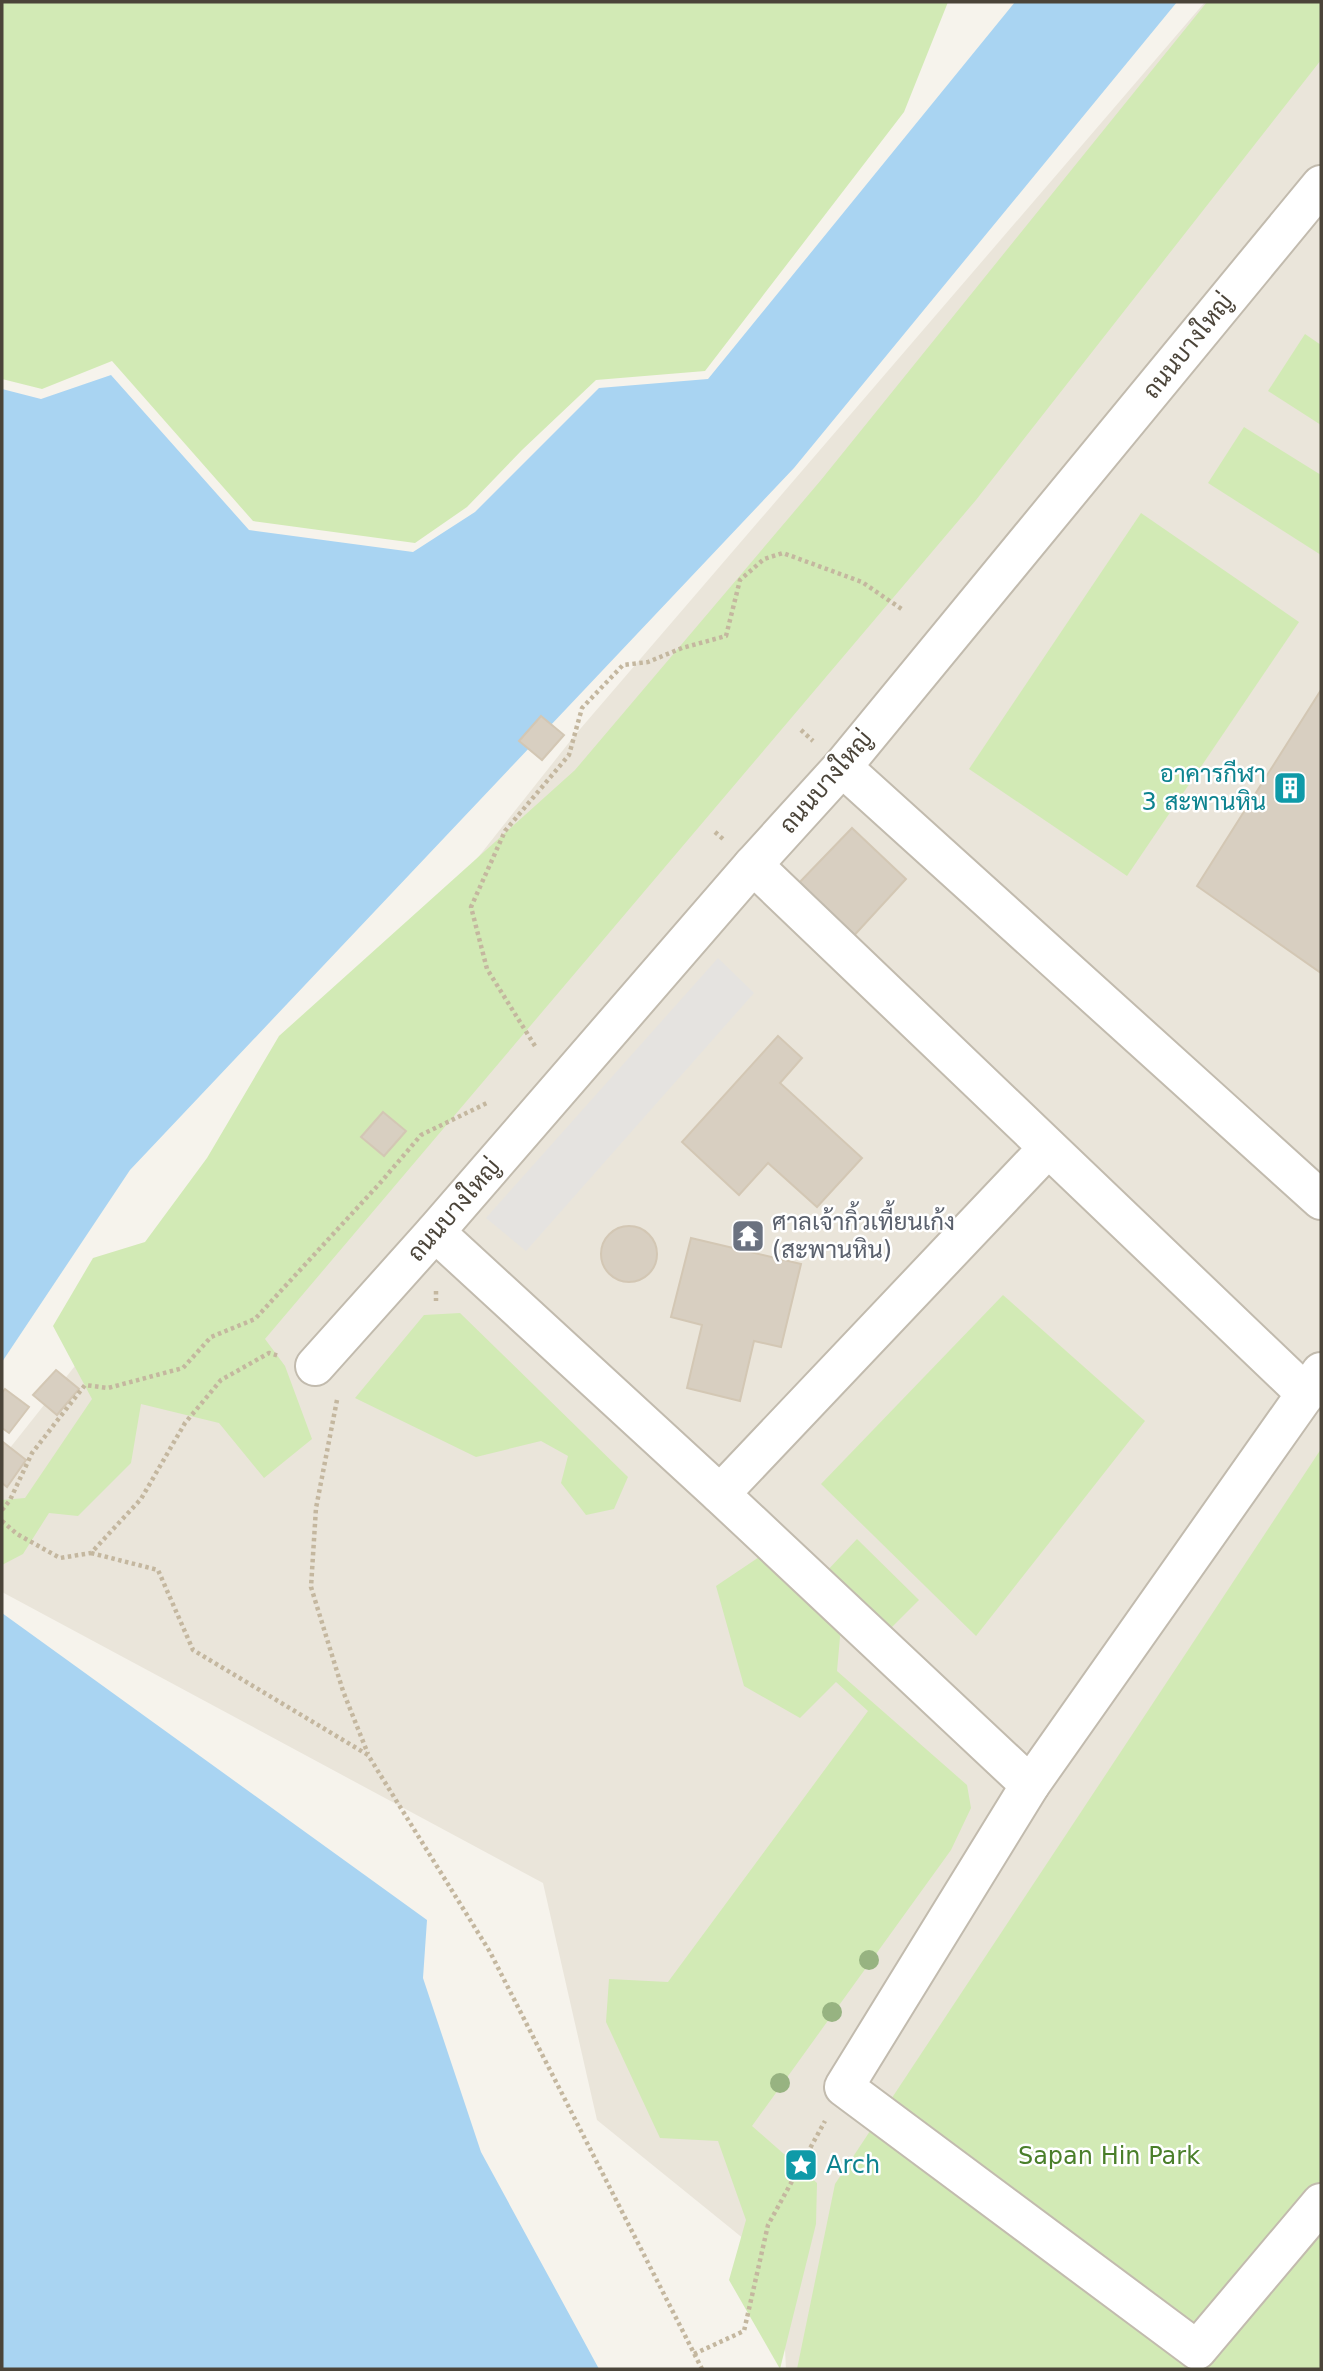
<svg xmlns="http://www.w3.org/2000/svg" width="1323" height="2371" viewBox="0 0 1323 2371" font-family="'DejaVu Sans',Sarabun,sans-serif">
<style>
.residential{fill:#eae5da}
.green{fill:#d2eab5}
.parking{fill:#e5e3e0}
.water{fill:#a9d4f2}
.building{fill:#d8cfc1;stroke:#d3c7b4;stroke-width:2}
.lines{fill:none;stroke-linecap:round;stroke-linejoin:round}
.street-casing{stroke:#c2bbae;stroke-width:42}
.path{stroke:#c4b79f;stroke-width:4.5;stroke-dasharray:3.5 3.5;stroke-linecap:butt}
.street{stroke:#fff;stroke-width:38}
.tree{fill:#97b381}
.labels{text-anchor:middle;stroke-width:5;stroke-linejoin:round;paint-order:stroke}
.street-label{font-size:24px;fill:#4b4439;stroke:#fff}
.culture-label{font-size:24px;fill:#0d838f;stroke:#fff;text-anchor:end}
.worship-label{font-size:24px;fill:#5b616d;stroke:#fff;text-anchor:start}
.park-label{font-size:24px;fill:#4a7f2a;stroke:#fff}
</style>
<rect width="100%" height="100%" fill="#f6f3ec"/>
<path class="residential" d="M1205,2H1321V2369H786L781,2269L597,2120L543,1883L2,1592V1458L575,735Z"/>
<g class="green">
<path d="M2,2H948L904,112L705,371L596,380L522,450L467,507L415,543L253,521L112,361L42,389L2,379Z"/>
<path d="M1207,2H1321V60L976,500L265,1339L285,1366L312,1439L264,1478L219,1423L141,1404L131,1463L78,1516L49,1513L23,1554L2,1565V1500L25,1498L92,1399L53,1326L93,1258L145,1242L207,1158L279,1036L575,770L821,480Z"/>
<path d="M1305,334L1321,345V425L1268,391Z"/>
<path d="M1244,427L1321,475V555L1208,483Z"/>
<path d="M1141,513L1299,622L1127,876L969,769Z"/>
<path d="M1003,1295L1145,1421L976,1636L821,1484Z"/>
<path d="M460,1313L628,1477L614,1509L586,1515L561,1483L568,1456L541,1441L476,1457L355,1398L424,1315Z"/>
<path d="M1321,1449V2369H797L835,2184Z"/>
<path d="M857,1539L919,1600L889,1630L826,1572Z"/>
<path d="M768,1551L841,1626L837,1671L967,1785L971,1808L951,1850L752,2126L817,2183L816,2224L780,2369L729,2280L746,2220L718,2141L660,2138L606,2022L609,1979L668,1982L868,1711L836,1682L800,1718L744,1686L716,1586Z"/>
</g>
<path class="parking" d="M718,958L754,993L526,1251L486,1218Z"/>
<g class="water">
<path d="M1015,2H1177L794,468L130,1170L2,1362V389L41,399L111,375L249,530L413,552L475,512L599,388L708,379Z"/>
<path d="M2,1613L427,1920L423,1978L481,2152L599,2369H2Z"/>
</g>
<g class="building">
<path d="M1321,690V973L1197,886Z"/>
<path d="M541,716L564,735L542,760L519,741Z"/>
<path d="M852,828L906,879L849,941L795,887Z"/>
<path d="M778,1036L802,1058L780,1083L862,1158L817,1207L768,1163L739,1195L682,1142Z"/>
<path d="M383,1112L406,1131L384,1156L361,1137Z"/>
<circle cx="629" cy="1254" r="28"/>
<path d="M691,1238L801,1264L781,1347L754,1341L740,1401L687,1388L702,1325L671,1317Z"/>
<path d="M56,1370L79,1389L57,1415L33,1395Z"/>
<path d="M5,1389L29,1407L9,1433L2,1428V1393Z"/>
<path d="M3,1442L26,1460L7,1487L2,1483Z"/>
</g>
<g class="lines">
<defs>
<g id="street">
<path d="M842,767L1321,1200"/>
<path d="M753,865L1306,1394"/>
<path d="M435,1232L720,1494L1030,1785"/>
<path d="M315,1366L435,1232L753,865L842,767L1321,185"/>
<path d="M1321,1372L1030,1785L844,2087L1197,2350L1321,2203"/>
<path d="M720,1494L1048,1148"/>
</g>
</defs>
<use href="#street" class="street-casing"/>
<g class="path">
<path d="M801,730L813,741"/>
<path d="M715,832L723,839"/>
<path d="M535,1046L487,969L471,907L505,831L569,755L582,708L623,665L648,662L682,648L726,636L740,580L764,559L783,553L862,582L903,610"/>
<path d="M436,1291V1301"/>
<path d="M337,1400L316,1508L311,1587L343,1691L368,1754"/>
<path d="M2,1510L10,1500L32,1453L85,1385L108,1388L183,1368L211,1337L255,1319L381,1182L421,1135L487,1103"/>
<path d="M2,1521L17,1534L60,1558L91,1553L141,1499L185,1423L221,1380L269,1353L279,1356"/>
<path d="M91,1553L158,1570L193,1650L368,1755L490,1952L702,2369"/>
<path d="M694,2354L744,2331L768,2225L825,2121"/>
</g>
<use href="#street" class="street"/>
</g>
<g class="tree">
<circle cx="869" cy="1960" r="10"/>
<circle cx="832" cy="2012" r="10"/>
<circle cx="780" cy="2083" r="10"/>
</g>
<defs>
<symbol id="building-square" viewBox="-11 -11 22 22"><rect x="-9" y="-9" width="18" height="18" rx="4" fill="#0f9aa8" stroke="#fff"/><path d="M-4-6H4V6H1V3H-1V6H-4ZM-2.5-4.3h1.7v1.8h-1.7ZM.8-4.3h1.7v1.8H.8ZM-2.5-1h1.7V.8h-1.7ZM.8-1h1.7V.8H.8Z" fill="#fff"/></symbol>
<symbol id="temple-square" viewBox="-11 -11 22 22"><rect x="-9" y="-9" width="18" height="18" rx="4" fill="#6b7280" stroke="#fff"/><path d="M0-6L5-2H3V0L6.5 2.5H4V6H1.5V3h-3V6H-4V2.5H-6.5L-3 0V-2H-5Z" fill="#fff"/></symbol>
<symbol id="sight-square" viewBox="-11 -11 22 22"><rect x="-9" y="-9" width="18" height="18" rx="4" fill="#0f9aa8" stroke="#fff"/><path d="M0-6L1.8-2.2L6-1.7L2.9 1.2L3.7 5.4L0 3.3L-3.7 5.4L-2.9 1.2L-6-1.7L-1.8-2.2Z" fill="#fff"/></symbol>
</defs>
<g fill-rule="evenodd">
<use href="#building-square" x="1271" y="769" width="38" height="38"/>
<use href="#temple-square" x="729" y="1217" width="38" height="38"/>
<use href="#sight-square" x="782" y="2146" width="38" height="38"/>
</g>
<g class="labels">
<g class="street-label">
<text transform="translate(1188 346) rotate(-51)" y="8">ถนนบางใหญ่</text>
<text transform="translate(826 782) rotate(-49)" y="8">ถนนบางใหญ่</text>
<text transform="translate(454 1210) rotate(-49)" y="8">ถนนบางใหญ่</text>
</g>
<g class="culture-label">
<text x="1266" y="782">อาคารกีฬา<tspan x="1266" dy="28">3 สะพานหิน</tspan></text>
<text x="826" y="2173" text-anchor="start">Arch</text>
</g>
<g class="worship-label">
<text x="772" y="1230">ศาลเจ้ากิ้วเที้ยนเก้ง<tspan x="772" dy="28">(สะพานหิน)</tspan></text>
</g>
<g class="park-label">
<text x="1109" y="2164">Sapan Hin Park</text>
</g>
</g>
<rect width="1323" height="2371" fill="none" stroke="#4b4439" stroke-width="7"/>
</svg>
